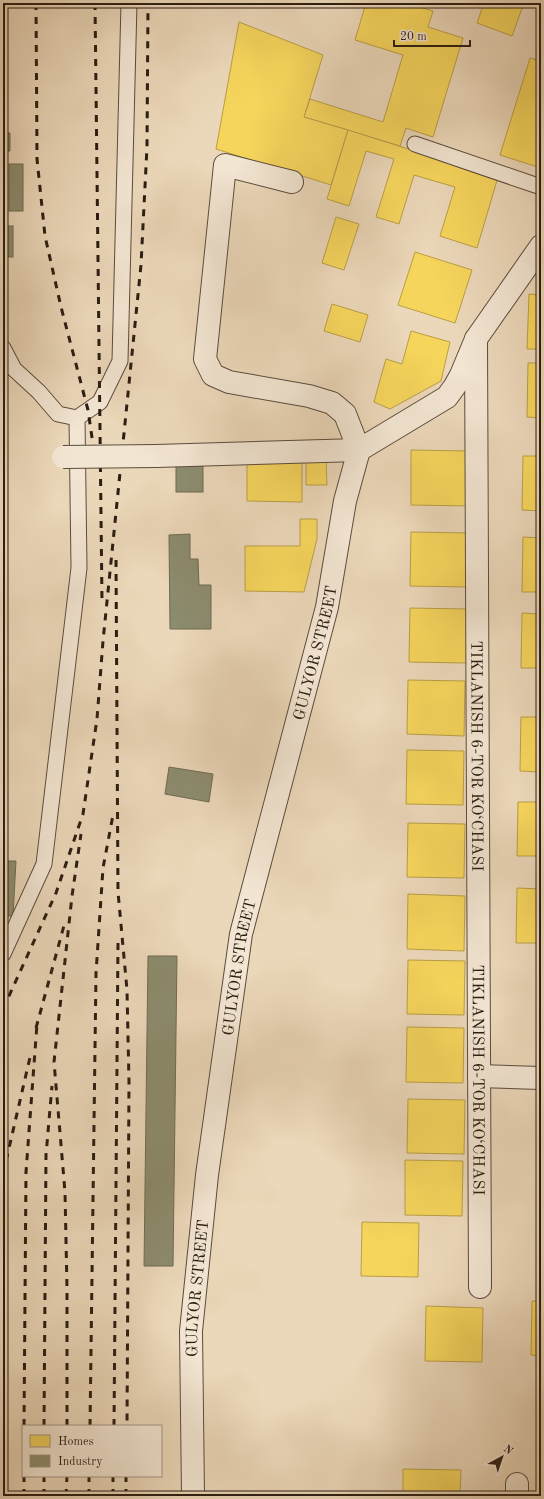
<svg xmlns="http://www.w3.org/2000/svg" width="544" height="1499" viewBox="0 0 544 1499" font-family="'Old Standard TT',serif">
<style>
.homes{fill:#f6d55c;stroke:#b99e46}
.industry{fill:#8c8c6e;stroke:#6f6b52}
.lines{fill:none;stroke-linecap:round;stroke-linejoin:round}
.service-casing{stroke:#5b4c3c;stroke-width:17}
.pedestrian-casing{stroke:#5b4c3c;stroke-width:24}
.minor-casing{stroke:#5b4c3c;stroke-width:24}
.tertiary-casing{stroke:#5b4c3c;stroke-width:24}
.service{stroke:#f2e5d2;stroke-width:15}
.pedestrian{stroke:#f2e5d2;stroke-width:22}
.minor{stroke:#f2e5d2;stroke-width:22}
.tertiary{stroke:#f2e5d2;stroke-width:22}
.rail{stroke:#2b1d12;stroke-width:3;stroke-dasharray:7 7;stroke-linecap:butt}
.pedestrian-bridge-casing{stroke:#5b4c3c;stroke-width:24;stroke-linecap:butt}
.pedestrian-bridge{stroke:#f2e5d2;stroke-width:22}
.labels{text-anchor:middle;stroke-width:4;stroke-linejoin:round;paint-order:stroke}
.street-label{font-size:16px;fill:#2b1d12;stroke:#f2e5d2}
</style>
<rect width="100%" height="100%" fill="#ebd7b9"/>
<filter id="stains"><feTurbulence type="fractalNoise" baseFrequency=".005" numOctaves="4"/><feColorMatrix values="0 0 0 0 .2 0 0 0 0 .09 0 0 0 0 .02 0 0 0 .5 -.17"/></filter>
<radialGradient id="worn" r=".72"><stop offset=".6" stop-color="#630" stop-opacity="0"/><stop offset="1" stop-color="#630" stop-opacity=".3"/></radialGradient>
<g class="homes">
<path d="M366,3H406L433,11L428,27L463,38L433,137L406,128L400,146L304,117L310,99L383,122L403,55L355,40Z"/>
<path d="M484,3H524L512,36L477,23Z"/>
<path d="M239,22L323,55L304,117L348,130L331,185L216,149Z"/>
<path d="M530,58L541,61V168L500,155Z"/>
<path d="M348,130L498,177L477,248L440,236L455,187L414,175L399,224L376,217L394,159L366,151L349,206L327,199Z"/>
<path d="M336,217L359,224L344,270L322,263Z"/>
<path d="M415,252L472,270L455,323L398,305Z"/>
<path d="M529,294L541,295V349H527Z"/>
<path d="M332,304L368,315L360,342L324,331Z"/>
<path d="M411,331L450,342L441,381L390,409L374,402L380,380L386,359L402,364Z"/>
<path d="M528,363H541V418L527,417Z"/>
<path d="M411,450L469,451L468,506L411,505Z"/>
<path d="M247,456L302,457V502L247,501Z"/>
<path d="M523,456H541V511L522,510Z"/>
<path d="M306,459H326L327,485H306Z"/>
<path d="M300,519H317V539L304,592L245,591V546H300Z"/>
<path d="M411,532L469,533L468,587L410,586Z"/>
<path d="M523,537L541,538V592H522Z"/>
<path d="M410,608L467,609L466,663L409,662Z"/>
<path d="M522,613L541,614V668H521Z"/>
<path d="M408,680L465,681L464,736L407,734Z"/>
<path d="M521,717H541V772L520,771Z"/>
<path d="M407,750L464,751L463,805L406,804Z"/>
<path d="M518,802H541V856H517Z"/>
<path d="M408,823L465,824L464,878L407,877Z"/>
<path d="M517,888L541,889V943H516Z"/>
<path d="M408,894L465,896L464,951L407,949Z"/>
<path d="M408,960L465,961L464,1015L407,1014Z"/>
<path d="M407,1027L464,1028L463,1083L406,1082Z"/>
<path d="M408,1099L465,1100L464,1154L407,1153Z"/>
<path d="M405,1160L463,1161L462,1216L405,1215Z"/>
<path d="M362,1222L419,1223L418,1277L361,1276Z"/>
<path d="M532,1301H541V1356L531,1355Z"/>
<path d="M426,1306L483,1308L482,1362L425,1361Z"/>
<path d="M539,1419H541V1474H538Z"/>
<path d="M403,1469L461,1470L460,1496H403Z"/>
</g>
<g class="industry">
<path d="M3,132L10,133V151H3Z"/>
<rect x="3" y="151" width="3" height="75"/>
<rect x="9" y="164" width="14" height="47"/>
<rect x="3" y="226" width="10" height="31"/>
<rect x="176" y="457" width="27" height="35"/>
<path d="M190,534V559H198L199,585H211V629H170L169,535Z"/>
<path d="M169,767L213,774L209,802L165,794Z"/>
<path d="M3,861H16L13,916H3Z"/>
<path d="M148,956H177L173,1266H144Z"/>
</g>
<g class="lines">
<defs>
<g id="service">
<path d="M415,144L541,187"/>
<path d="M3,348L14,369L39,392L58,414L77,418"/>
<path d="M3,954L44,864L79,568L77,418L100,402L120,361L129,3"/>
</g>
<path id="pedestrian" d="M156,456L359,450"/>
<g id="minor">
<path d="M292,182L225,165L205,359L213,375L229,382L309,396L332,403L345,414L359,450L447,397L455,386L461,375L476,339L541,246"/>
<path id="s1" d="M476,339L480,1287"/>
<path d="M479,1076L541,1078"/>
<path d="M517,1496V1484"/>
</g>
<g id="tertiary">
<path id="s2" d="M193,1496L191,1331L207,1175L241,934L327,607L345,501L359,450"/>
</g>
</defs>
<use href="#service" class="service-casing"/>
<use href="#pedestrian" class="pedestrian-casing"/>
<use href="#minor" class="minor-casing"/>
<use href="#tertiary" class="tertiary-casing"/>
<use href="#service" class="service"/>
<use href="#pedestrian" class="pedestrian"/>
<use href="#minor" class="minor"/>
<use href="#tertiary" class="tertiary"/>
<g class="rail">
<path d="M36,3L37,159L45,236L61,307L88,410L96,465"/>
<path d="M95,3L102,601"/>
<path d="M116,560L118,892L127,990L129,1082L127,1426"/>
<path d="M3,1009L56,893L83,814L97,719L103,641L141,265L147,147L148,3"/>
<path d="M36,1028L65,922"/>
<path d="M3,1174L31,1053"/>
<path d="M24,1426L26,1172L37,1024"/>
<path d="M44,1426L46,1155L52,1086"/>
<path d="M67,1426V1289L65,1192L54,1062L72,896L81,834"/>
<path d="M90,1426L96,973L103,868L113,815"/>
<path d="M114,1426L118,942"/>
<path d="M24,1496V1476"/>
<path d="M44,1496V1476"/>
<path d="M66,1496L67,1476"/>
<path d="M89,1496V1476"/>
<path d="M113,1496V1476"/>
<path d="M126,1496V1476"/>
</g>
<defs>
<path id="pedestrian-bridge" d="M63,457L156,456"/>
</defs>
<use href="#pedestrian-bridge" class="pedestrian-bridge-casing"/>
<use href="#pedestrian-bridge" class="pedestrian-bridge"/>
</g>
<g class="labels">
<g class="street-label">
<text dy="6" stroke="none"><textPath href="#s2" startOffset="856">GULYOR STREET</textPath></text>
<text dy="6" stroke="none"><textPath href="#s1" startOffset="417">TIKLANISH 6-TOR KO‘CHASI</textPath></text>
<text dy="6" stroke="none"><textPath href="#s2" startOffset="532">GULYOR STREET</textPath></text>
<text dy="6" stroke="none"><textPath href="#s1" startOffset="741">TIKLANISH 6-TOR KO‘CHASI</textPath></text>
<text dy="6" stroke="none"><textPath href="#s2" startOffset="208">GULYOR STREET</textPath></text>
</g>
</g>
<rect width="544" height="1499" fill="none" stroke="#ebd7b9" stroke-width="16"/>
<rect x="4" y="4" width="536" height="1491" fill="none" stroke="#2b1d12" stroke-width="2"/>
<rect x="8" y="8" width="528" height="1483" fill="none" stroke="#2b1d12"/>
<rect x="22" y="1425" width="140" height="52" fill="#f2e5d2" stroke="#a29585"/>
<rect x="30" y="1435" width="20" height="12" fill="#f6d55c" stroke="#a29585"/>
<text x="58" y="1445" font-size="12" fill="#2b1d12">Homes</text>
<rect x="30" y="1455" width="20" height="12" fill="#8c8c6e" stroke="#a29585"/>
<text x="58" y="1465" font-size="12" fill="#2b1d12">Industry</text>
<g transform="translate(502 1457) rotate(40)" stroke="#f2e5d2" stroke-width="3" paint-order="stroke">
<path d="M0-3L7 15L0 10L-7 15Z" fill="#2b1d12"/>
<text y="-6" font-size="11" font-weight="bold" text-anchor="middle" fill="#2b1d12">N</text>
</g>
<path d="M394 40v6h76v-6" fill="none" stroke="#2b1d12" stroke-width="2"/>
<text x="400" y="40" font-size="12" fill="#2b1d12" stroke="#f2e5d2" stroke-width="3" paint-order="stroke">20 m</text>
<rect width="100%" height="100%" filter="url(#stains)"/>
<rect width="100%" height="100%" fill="url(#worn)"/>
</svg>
